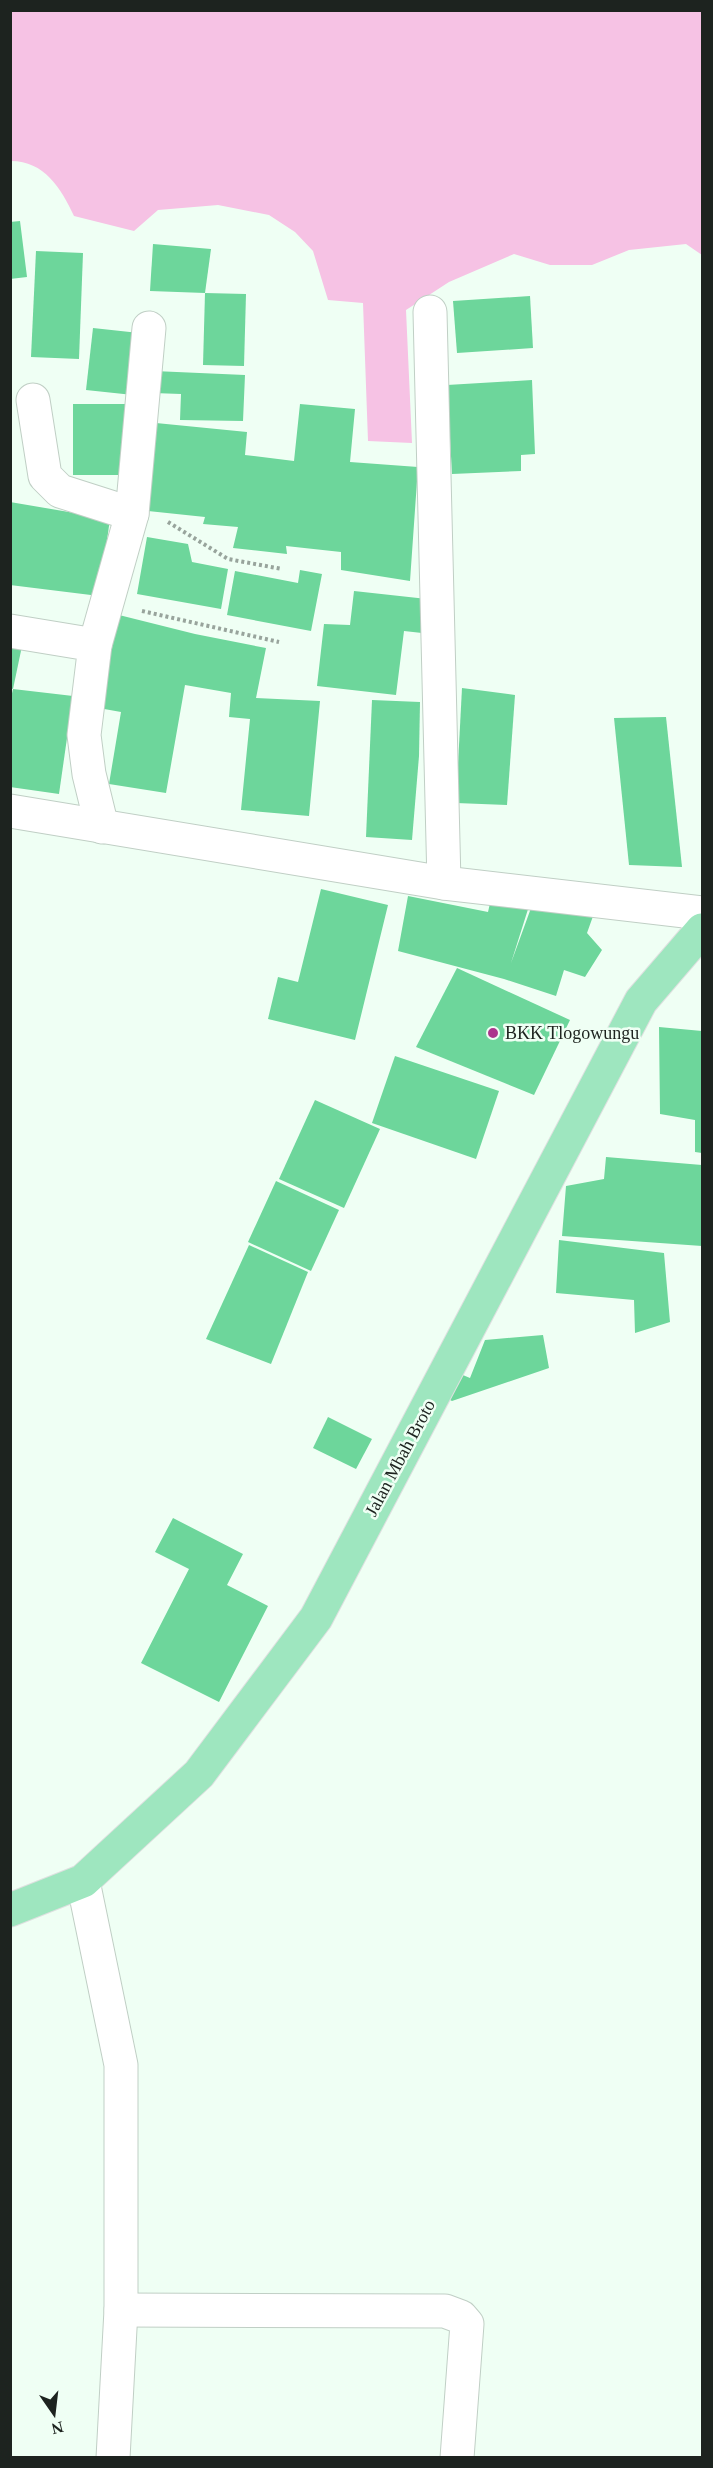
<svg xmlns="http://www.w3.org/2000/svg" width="713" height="2468" viewBox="0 0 713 2468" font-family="'Times New Roman',serif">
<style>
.green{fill:#f6c2e4}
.building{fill:#6dd69b}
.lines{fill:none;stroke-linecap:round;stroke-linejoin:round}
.minor-casing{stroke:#c0cfc5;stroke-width:35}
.major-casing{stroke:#dfe0e0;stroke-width:35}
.path{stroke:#98a49c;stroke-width:4;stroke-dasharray:3 3;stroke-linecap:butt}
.minor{stroke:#fff;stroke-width:33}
.major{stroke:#9ee6bf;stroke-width:33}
.poi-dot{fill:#ac358d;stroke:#effff4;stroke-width:2}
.labels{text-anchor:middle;stroke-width:5;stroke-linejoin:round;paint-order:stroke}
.poi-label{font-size:18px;fill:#1d231f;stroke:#effff4;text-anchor:start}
.street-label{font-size:18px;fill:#1d231f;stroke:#effff4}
</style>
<rect width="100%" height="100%" fill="#effff4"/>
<path class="green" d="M10,11H702V255L686,244L629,250L592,265H550L514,254L449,282L406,310L412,443L368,441L363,303L328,300L313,251L295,232L269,215L218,205L158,210L134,231L74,216C61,188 44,161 11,161Z"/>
<g class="building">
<path d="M20,221L27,277L10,279V222Z"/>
<path d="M153,244L211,249L205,293L150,291Z"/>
<path d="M36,251L83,253L79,359L31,357Z"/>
<path d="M205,293L246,294L244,366L203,365Z"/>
<path d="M530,296L533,348L457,353L453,301Z"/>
<path d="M93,328L139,333L133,395L86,390Z"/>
<path d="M154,371L245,375L243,421L180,420L181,394L153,393Z"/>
<path d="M532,380L535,454L521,455V471L452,474L447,385Z"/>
<rect x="73" y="404" width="57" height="71"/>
<path d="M300,404L355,409L350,462L418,467L410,581L341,570V552L286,546L287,554L233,548L238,527L203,524L205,517L148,511L156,423L247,432L245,455L294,461Z"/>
<path d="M10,502L110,519L99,596L10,585Z"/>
<path d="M147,537L188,544L192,562L228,569L221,609L137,594Z"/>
<path d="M300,570L322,574L311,631L227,615L235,571L298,583Z"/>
<path d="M354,591L427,599L422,633L404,631L396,695L317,686L324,624L350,625Z"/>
<path d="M111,613L195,634L266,648L256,698L320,701L309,816L241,810L250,719L229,717L231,693L185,685L166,793L109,784L121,712L93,707Z"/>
<path d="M10,643L22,646L13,689L10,688Z"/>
<path d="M462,688L515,695L507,805L456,803Z"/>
<path d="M13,689L73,696L59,794L10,787V702Z"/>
<path d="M372,700L420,702L419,756L412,840L366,837Z"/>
<path d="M666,717L682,867L629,865L614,718Z"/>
<path d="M321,889L388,905L355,1040L268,1019L278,977L298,982Z"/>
<path d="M408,896L488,912L491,899L529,906L511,963L535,897L597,905L587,933L602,950L585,977L564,970L556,996L504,979L398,951Z"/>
<path d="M457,968L570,1020L534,1095L416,1047Z"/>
<path d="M659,1027L702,1031V1153L695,1152V1120L660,1114Z"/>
<path d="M395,1056L499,1091L476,1159L372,1123Z"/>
<path d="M315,1100L380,1129L344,1208L279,1179Z"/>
<path d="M606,1157L702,1165V1246L562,1236L566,1186L604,1179Z"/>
<path d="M276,1181L339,1210L311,1271L248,1242Z"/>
<path d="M559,1240L664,1253L670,1322L635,1333L634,1300L556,1293Z"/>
<path d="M249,1245L308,1272L271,1364L206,1339Z"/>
<path d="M543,1335L549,1368L452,1401L444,1397L458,1373L470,1378L485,1340Z"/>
<path d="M328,1417L372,1439L356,1469L313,1448Z"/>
<path d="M173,1518L243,1554L227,1585L268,1606L219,1702L141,1663L189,1569L155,1552Z"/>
</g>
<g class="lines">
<defs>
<g id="minor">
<path d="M430,312L444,883"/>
<path d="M33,400L45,476L60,491L132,514"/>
<path d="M10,631L95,645L84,735L89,774L102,827"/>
<path d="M95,645L132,514L149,328"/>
<path d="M10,811L444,883L702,913"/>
<path d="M83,1881L121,2065V2310L113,2458"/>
<path d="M121,2310L445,2311L461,2317L467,2324L457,2458"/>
</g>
<path id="major" d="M10,1910L83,1881L199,1774L316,1618L641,1001L702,930"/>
</defs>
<use href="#minor" class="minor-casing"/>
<use href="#major" class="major-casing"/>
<g class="path">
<path d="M168,522L228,559L282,569"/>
<path d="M142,611L279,642"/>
</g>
<use href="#minor" class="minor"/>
<use href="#major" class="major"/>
</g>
<circle class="poi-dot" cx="493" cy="1033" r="6"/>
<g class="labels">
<g class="poi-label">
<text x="505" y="1039">BKK Tlogowungu</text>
</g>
<g class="street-label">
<text transform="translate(400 1458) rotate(-62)" y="6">Jalan Mbah Broto</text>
</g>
</g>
<rect width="713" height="2468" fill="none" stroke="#1d231f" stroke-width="24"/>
<g transform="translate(54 2414) rotate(166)" stroke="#effff4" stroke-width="4.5" paint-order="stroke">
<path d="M0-4.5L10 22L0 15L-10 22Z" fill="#1d231f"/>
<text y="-9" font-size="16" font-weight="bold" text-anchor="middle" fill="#1d231f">N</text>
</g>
</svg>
